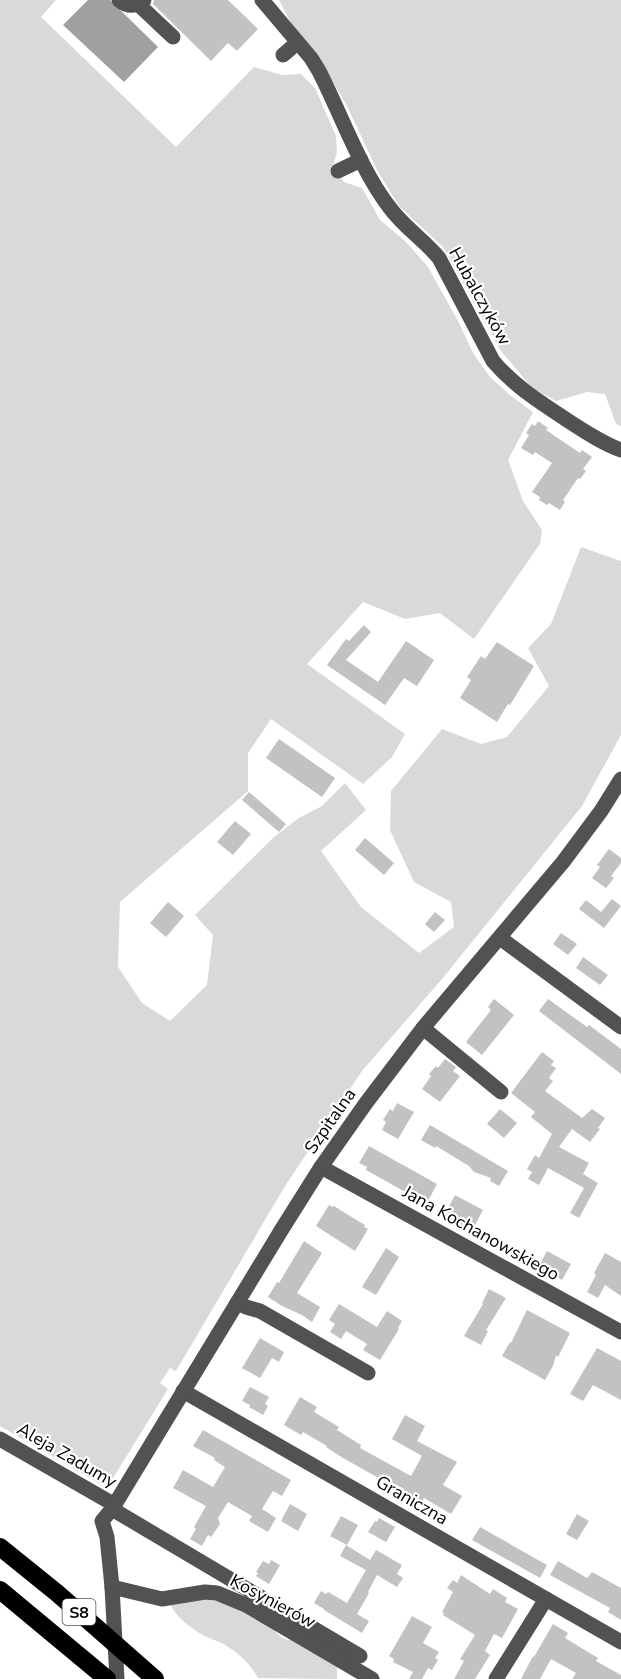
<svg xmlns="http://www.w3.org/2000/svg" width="621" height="1679" viewBox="0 0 621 1679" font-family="'Nunito Sans',sans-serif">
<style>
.green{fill:#d9d9d9}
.water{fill:#a0a0a0}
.building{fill:#c2c2c2}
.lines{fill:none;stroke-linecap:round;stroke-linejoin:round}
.minor{stroke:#525252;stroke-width:15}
.highway{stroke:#000;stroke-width:18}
.labels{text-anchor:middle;stroke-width:4.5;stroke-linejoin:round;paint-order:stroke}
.shield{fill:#fff;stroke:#4c4c4c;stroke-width:1.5}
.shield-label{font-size:16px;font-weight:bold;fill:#000}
.street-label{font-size:18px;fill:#000;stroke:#fff}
</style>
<rect width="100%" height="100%" fill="#fff"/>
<g class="green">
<path d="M0,0H56L41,17L176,147L254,67L282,75L301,74L315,88L336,136L337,152L333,166L344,182L362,188L380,220L406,242L428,267L458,321L473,353L490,377L511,396L533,412L508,460L523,501L542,530L540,544L474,639L440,613L405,619L363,602L307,664L405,734L392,757L363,784L271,719L248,753V791L120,902L118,967L142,1003L170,1021L207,985L213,935L195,915L274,837L299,818L322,806L345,783L366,810L321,851L361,907L419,953L454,927L451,902L414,882L390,830L391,791L442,729L481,744L507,737L549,686L528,648L551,624L581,547L621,561V735L616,744L582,806L442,979L362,1071L285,1186L176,1371L170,1368L160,1383L168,1389L107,1488L0,1426Z"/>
<path d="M279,0H621V426L616,424L605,394L587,392L556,401L532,388L501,351L443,247L399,206L378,172L347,106L315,51L293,27Z"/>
<path d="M213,1598L231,1603L273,1628C278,1635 282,1640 291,1640L337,1667V1679L258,1678C250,1664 239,1653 225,1645C219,1641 213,1640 207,1637C194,1631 174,1616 170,1603Z"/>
</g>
<path class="water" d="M88,0H110L158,47L124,82L63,25Z"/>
<g class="building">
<path d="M154,0H228L258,29L237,51L228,43L211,61L153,4Z"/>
<path d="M538,421L548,428L546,430L580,453L582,450L592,457L583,469L586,471L580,479L578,478L563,500L565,502L560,510L549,503L547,505L539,500L540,497L532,492L552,463L535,452L533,455L521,448L529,435L526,433L532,424L535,426Z"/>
<path d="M364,625L371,632L346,660L378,682L406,641L434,660L417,686L404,678L385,705L327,665L346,639L349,641Z"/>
<path d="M497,642L534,666L510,705L508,704L497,722L460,698L471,680L467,677L481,656L485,659Z"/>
<path d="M279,739L335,778L322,797L266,758Z"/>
<path d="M249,792L286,824L279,832L242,800Z"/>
<path d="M235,821L251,834L233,855L217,842Z"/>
<path d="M365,838L394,863L384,875L355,850Z"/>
<path d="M609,849L621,858V863L611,876L614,878L606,888L592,878L600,867L597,865Z"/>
<path d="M612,899L621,906L604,928L579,909L586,900L601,912Z"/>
<path d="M168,902L184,916L166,937L150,923Z"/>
<path d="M435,912L445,920L434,932L425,924Z"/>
<path d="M561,933L577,944L568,955L553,944Z"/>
<path d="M583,957L608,975L600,985L576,968Z"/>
<path d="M494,999L514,1015L482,1055L466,1042L491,1010L488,1007Z"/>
<path d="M548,999L587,1027L589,1025L621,1049V1074L539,1011Z"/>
<path d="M542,1052L554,1061L551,1065L556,1068L549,1078L553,1081L545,1091L582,1118L592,1109L605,1118L598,1128L600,1129L590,1142L572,1129L559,1147L589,1163L583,1174L598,1183L579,1218L570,1213L584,1188L548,1168L539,1185L528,1179L532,1172L527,1169L535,1155L539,1158L552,1134L531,1117L535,1112L511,1093Z"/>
<path d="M445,1059L456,1067L453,1071L460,1076L440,1102L422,1089L431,1076L429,1074L436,1066L438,1068Z"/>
<path d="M397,1103L414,1112L398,1139L382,1130L386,1122L383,1120L390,1109L393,1111Z"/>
<path d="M500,1109L517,1123L504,1138L487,1124Z"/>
<path d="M430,1125L508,1171L499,1186L490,1181L491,1178L474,1172L469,1166L436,1146L435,1148L421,1140Z"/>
<path d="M369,1146L437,1184L428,1201L420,1196L418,1199L366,1170L367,1167L359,1163Z"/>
<path d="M455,1195L483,1210L474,1227L466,1223L464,1226L452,1220L454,1217L446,1212Z"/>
<path d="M329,1205L333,1207L334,1206L350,1216L365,1225L364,1227L368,1229L355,1251L316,1226Z"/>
<path d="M304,1241L322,1253L297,1293L320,1307L312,1322L302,1315L282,1306L268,1297L277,1282L279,1283Z"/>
<path d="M386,1248L399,1257L376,1295L362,1287Z"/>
<path d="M547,1251L571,1264L562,1280L549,1272L547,1275L537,1269Z"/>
<path d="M605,1253L621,1262V1296L605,1285L598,1298L587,1292L596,1275L594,1273Z"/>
<path d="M489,1289L506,1298L486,1330L488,1331L481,1345L464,1336L483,1304L482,1303Z"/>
<path d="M339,1304L377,1327L387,1311L402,1321L398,1328L399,1329L380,1360L363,1350L367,1344L346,1331L341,1339L330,1332L335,1324L329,1320Z"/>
<path d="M527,1310L570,1333L558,1357L556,1355L553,1366L545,1380L502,1356L510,1342L511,1343Z"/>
<path d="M260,1338L284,1352L279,1362L272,1358L260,1378L242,1368Z"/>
<path d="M597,1348L621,1361V1400L593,1385L583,1401L570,1394Z"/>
<path d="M250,1387L269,1397L265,1404L268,1406L263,1415L249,1407L250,1405L242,1401Z"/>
<path d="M300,1397L317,1407L314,1412L339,1427L337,1430L361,1445L360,1448L411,1476L422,1456L392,1439L405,1415L425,1426L417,1441L457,1462L443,1485L462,1496L451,1514L424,1498L422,1501L416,1497L415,1499L403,1492L404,1489L384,1478L382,1480L343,1458L326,1447L327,1446L303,1432L301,1435L284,1425Z"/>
<path d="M203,1430L291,1480L282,1496L273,1491L262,1509L276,1518L268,1532L249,1521L252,1516L228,1502L218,1518L220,1524L211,1537L208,1535L202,1546L190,1539L196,1529L194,1527L206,1506L173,1488L183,1470L213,1487L225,1467L214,1460L215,1458L193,1446Z"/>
<path d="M290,1504L307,1514L298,1531L281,1521Z"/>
<path d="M577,1514L589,1521L577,1540L566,1534Z"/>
<path d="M341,1516L358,1525L347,1545L330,1536Z"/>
<path d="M379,1518L395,1527L386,1542L368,1532L375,1521L377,1522Z"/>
<path d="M480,1527L547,1565L540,1578L472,1540Z"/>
<path d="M346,1545L370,1560L376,1550L402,1565L397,1574L403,1578L397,1587L377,1575L368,1592L369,1593L357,1614L369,1621L362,1633L324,1610V1609L314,1603L321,1591L326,1594L328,1592L347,1603L366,1570L340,1556Z"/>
<path d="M271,1560L280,1565L269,1584L256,1576L258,1573L256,1572L263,1561L269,1564Z"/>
<path d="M558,1561L587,1578L592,1572L621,1588V1620L608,1612L610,1608L550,1575Z"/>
<path d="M461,1575L490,1594L493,1589L507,1598L505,1602L518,1609L502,1638L494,1634L485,1651L490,1655L475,1679H454L464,1661L460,1659L475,1635L443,1615L444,1613L442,1612L453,1592L447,1588L453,1580L457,1583Z"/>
<path d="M412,1616L432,1627L423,1643L439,1652L435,1658L438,1660L432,1670L428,1668L422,1679H409L413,1672L393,1662L394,1659L389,1656Z"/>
<path d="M553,1624L568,1633L565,1638L598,1658L596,1661L621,1675V1679H572L576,1673L551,1659L540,1679H521L533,1656L534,1657Z"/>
</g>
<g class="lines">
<g class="minor">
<path d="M119,0C127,7 137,7 144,0"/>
<path d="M262,0L311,58L319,71C341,114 361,171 390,208C404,227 424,240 439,258L493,361C514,386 540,402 567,420C584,431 602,443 621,450"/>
<path d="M139,5L173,37"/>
<path d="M283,55L297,43"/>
<path d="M338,171L361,160"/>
<path d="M500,938L621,1027"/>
<path d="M423,1028L501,1092"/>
<path d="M321,1167L621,1332"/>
<path d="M237,1303L246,1307L260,1311L368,1373"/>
<path d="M183,1391L621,1642"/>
<path d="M0,1439L115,1505"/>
<path d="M112,1509L360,1656"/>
<path d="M112,1587L162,1599L205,1592L217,1593L246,1605L372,1679"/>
<path d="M117,1679L112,1587L107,1537L102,1521L112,1509L282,1229L321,1167L366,1103L423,1028L563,862L601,811L621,779"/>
<path d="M496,1679L546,1599"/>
</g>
<g class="highway">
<path d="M0,1547L57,1593L155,1679"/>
<path d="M0,1590L107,1679"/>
</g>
</g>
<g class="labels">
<rect class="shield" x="62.5" y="1599" width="33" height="26" rx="4.5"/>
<g class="shield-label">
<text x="79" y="1618">S8</text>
</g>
<g class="street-label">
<text transform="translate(480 296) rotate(61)" y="6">Hubalczyków</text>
<text transform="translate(330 1121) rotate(-55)" y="6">Szpitalna</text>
<text transform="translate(481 1233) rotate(29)" y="6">Jana Kochanowskiego</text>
<text transform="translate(67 1455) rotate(30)" y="6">Aleja Zadumy</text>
<text transform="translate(412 1500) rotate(30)" y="6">Graniczna</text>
<text transform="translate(273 1601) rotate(28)" y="6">Kosynierów</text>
</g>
</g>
</svg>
